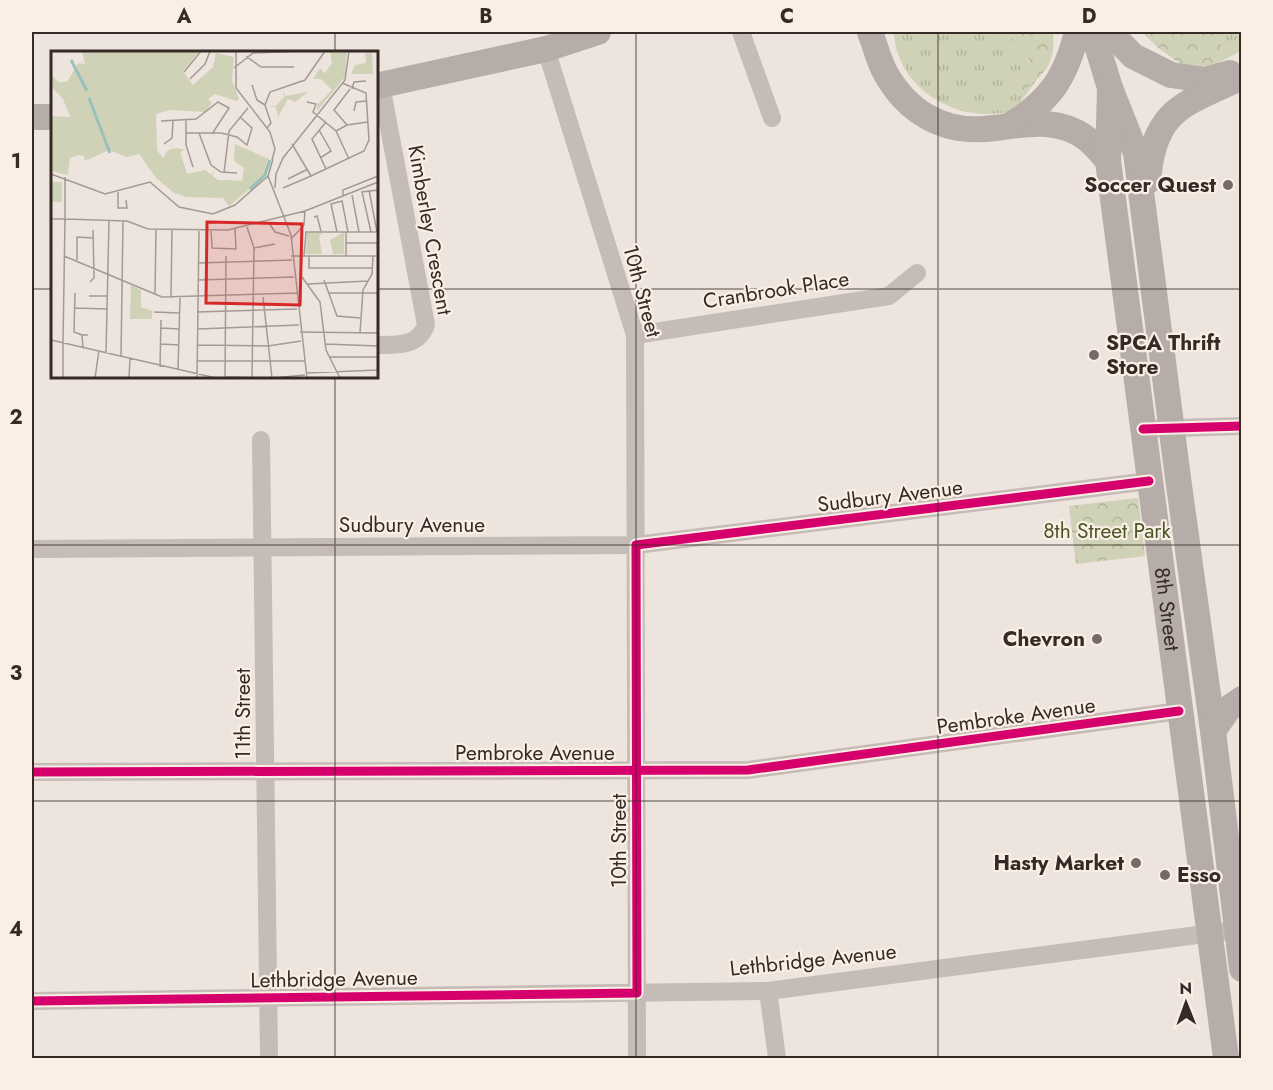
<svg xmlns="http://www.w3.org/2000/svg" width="1273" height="1090" viewBox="0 0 1273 1090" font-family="Jost,sans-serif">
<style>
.grass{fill:url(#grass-tufts)}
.forest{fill:url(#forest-crowns)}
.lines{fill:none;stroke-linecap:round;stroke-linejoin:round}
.minor{stroke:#c6bcb7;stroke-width:18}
.secondary{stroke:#b7ada8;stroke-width:26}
.cycleway-casing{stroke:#faeee5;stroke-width:13}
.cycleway{stroke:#d6006c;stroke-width:9}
.grid{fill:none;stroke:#362926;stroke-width:1.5;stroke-opacity:0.55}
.poi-dot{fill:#766a66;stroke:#faeee5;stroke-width:2}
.labels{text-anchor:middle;stroke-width:4.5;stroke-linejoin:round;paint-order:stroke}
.poi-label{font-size:21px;font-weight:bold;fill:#362926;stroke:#faeee5;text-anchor:end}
.street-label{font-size:21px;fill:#362926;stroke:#faeee5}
.park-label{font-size:21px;fill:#4a5628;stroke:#faeee5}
.inset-river{fill:none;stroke:#99c1bc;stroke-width:3}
.inset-road{fill:none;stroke:#a49994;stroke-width:1.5}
.view{fill:#d62828;fill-opacity:0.15;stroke:#d62828;stroke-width:3}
.inset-edge{fill:none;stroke:#362926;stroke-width:3}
.neatline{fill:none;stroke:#362926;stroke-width:2}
.grid-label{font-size:20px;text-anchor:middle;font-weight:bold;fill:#362926}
</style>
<defs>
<pattern id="grass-tufts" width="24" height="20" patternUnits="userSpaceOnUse" patternTransform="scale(1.5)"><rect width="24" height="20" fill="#d0d2b7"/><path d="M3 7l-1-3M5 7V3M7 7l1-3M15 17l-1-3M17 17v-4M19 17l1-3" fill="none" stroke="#b3b49d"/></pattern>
<pattern id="forest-crowns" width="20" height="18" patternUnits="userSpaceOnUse" patternTransform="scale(1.5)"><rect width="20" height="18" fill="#d0d2b7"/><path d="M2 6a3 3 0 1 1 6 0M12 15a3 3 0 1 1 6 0" fill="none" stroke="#b3b49d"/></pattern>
</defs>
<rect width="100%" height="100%" fill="#ede4de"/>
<g class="grass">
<path d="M893,32H1010L1009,38L1030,43L1028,67L1012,83L1018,95L1039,77C1032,85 1020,105 1012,110C1004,114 993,114 985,114C948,113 911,91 898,54C895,47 895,39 893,32Z"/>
<path d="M1215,32H1241V51L1212,66L1223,49Z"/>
</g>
<g class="forest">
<path d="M1010,32H1053C1056,68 1043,74 1018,95L1012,83L1028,67L1030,43L1009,38Z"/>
<path d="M1142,32H1186L1189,34L1215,32L1223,49L1212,66L1186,68L1157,47Z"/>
<path d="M1138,498L1145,556L1076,564L1069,506Z"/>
</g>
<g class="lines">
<g class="minor">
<path d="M741,32L772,118"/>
<path d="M546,49L635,335L637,1058"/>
<path d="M635,335L889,296L917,273"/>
<path d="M376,345C397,345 418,347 426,325L381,85"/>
<path d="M1143,429L1242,426"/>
<path d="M261,440L269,1058"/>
<path d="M32,549L636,545L1149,481"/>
<path d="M32,772L748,770L1179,711"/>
<path d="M768,991L777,1058"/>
<path d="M32,1001L768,991L1236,930"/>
</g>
<g class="secondary">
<path d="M870,32C875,45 879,62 886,74C907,111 941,132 984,129C1014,127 1045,117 1074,131C1088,137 1098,149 1108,161"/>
<path d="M1093,32L1110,88L1136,153L1178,478L1213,731L1242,969"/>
<path d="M1110,32L1133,56L1171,75L1205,80L1230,73"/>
<path d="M376,86L546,49L598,32"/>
<path id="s1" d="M1110,88L1108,161L1226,1058"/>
<path d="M32,117H52"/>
<path d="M1010,125C1050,101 1066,77 1077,32"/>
<path d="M1148,181C1154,108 1183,105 1242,77"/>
<path d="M1213,731L1229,708L1242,699"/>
</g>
<defs>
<g id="cycleway">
<path d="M1143,429L1242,426"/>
<path d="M32,772L748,770L1179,711"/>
<path d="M32,1001L637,993L636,545L1149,481"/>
</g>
</defs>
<use href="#cycleway" class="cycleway-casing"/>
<use href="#cycleway" class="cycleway"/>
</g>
<path class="grid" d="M335,32V52M636,32V1058M938,32V1058M32,289H52M376,289H1242M335,376V1058M32,545H1242M32,801H1242"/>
<g class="poi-dot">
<circle cx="1228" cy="185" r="6"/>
<circle cx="1094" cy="355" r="6"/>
<circle cx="1097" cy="639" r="6"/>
<circle cx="1136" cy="863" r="6"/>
<circle cx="1165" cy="875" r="6"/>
</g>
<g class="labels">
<g class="poi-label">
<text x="1216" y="192">Soccer Quest</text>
<text x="1106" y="350" text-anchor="start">SPCA Thrift<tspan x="1106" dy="24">Store</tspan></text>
<text x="1085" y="646">Chevron</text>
<text x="1124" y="870">Hasty Market</text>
<text x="1177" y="882" text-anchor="start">Esso</text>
</g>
<g class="street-label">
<text transform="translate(430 230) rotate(80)" y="7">Kimberley Crescent</text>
<text transform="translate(776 290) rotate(-9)" y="7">Cranbrook Place</text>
<text transform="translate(642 291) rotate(75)" y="7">10th Street</text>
<text transform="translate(890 496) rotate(-7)" y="7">Sudbury Avenue</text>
<text x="412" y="532">Sudbury Avenue</text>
<text dy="7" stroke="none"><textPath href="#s1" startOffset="525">8th Street</textPath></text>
<text transform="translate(243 714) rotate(-90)" y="7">11th Street</text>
<text transform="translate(1016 716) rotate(-8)" y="7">Pembroke Avenue</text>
<text x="535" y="760">Pembroke Avenue</text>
<text transform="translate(619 841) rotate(-90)" y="7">10th Street</text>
<text transform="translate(813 960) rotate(-6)" y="7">Lethbridge Avenue</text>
<text transform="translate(334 979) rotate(-1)" y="7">Lethbridge Avenue</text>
</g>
<g class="park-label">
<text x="1107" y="538">8th Street Park</text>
</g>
</g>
<g transform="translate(51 51)">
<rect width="327" height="327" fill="#ede4de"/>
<path d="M31,0H148L132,20L142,34L162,16L165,2L183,6L181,29L188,48L185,50L173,34L157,47L161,53L153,61L119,59L105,63L106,99L112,107L117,99L128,97L136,123L154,119L167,129L191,130L193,117L183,110L184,93L218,108L215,124L178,155L172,147L134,146L122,141L105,127L88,103L76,106L58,99L34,110L33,105L27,104L19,107L17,124L0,120V65L19,66L12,48L0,35V23L7,31H16L27,12L34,13ZM279,0H296L294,26L266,60V54L281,39L270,28H262L269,17L274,22L281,12ZM256,181L272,182L268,185L271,203H255ZM293,181V203H282L279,189ZM80,234L90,239V256L101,260V268H79Z" fill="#d0d2b7"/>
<path d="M158,21L180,33L185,50L164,43L157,48L142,35ZM232,36L234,45L257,41L244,51L237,48L227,66L225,56H216L225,55L233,46ZM119,91L123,98H135L129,101L136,123L154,119L160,124L164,119L161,125L167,129L191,130L193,124L187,122L192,124L193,117L199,111L213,118L202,132L172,144L140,146L123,142L110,130L114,107L122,98Z" fill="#d0d2b7"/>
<path d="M321,1L322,23H300L304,14L315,12L314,2ZM0,131H11V151H0Z" fill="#d0d2b7"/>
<path class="inset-river" d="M20,9L36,40M38,47L59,102M199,138L214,124L219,109"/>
<path class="inset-road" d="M185,0V37L219,81L224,98L221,109M195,5L210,16H243M183,17L202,2L253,0M133,21L150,0M139,28L154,13L159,0M201,34L206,49L214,54M301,38L303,31L315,30M256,51L265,53L262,61L285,80L298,108M303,60L305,51L316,50M135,69V94L142,116M110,70L145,68L167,51L178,57L161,83M296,74L283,59L299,38M216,77L220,72L214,54L219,41L254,29L274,0M268,79L280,100L269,107M285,80L296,74L317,71M135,82H170L186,86L196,94L201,77L189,66M148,82L160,114L170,121L186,122M113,93L121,87L122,69M241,93L260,125L313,100L318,89L315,42L291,32M275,118L261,88L275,71M173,122L178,80L197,57M0,123L54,143L99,131L128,156L162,163L184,154L217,125L222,108M217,125L240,184L256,327M237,128L257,118M224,137L225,123L232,107L294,29L298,0M232,137L260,125M318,139L326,181M67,141V157H76L75,149M301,144L308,181M292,146V139L327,125M263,166L266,165L270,180M0,168H14V126M212,171L218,172L224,181L238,185M196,176L203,197L201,327M160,180L161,197L185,198L184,178M286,181L280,153L291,150L297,181M295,181V205M320,181L311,141L327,139M241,187L253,174L254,159M295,192H327M203,197L224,193M13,205L111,246L247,242M240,205H327M253,205L255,181H327M258,205V217H321M26,209V186L43,187M147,212L241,209M251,226L269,251L275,299L289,327M147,229L243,226M273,229L286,265L309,267M39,231L43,227L42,179M257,233L317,230M24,242L23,281L31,284M278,242H327M104,243L105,179M38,245H57M212,246L221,327L254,324M120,247L121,179M23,257L57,258M103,261L129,262M146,261L246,258M110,277L128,278M146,278L248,274M249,281L327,282M309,282L312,239L321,223L322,205M0,289L165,327M0,293V312M12,293L14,168L76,170L97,178L177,179L254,160L327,131M110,293L128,294M274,293L327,295M146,294L217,295L250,290M32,297L31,284H37M55,303L58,169M70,305L72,170M278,306H327M146,310H254M109,316L110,269M127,319L129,247M255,322L327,319M174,326L214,327M12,327V293M44,327L48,299M78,327L79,307M146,327L148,180M174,327L175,205"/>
<path class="view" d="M156,171L251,173L249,254L155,252Z"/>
<rect width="327" height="327" class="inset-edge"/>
</g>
<rect width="1273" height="1090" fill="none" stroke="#faeee5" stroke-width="66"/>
<g transform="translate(1186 1003) rotate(359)" stroke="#faeee5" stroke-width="4.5" paint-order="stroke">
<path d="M0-4.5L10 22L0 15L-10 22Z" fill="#362926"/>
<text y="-9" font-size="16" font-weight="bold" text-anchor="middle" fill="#362926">N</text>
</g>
<rect x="33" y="33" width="1207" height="1024" class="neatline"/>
<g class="grid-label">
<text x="184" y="23">A</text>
<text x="486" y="23">B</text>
<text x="787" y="23">C</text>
<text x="1089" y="23">D</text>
<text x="16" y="168">1</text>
<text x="16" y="424">2</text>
<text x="16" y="680">3</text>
<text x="16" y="936">4</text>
</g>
</svg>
